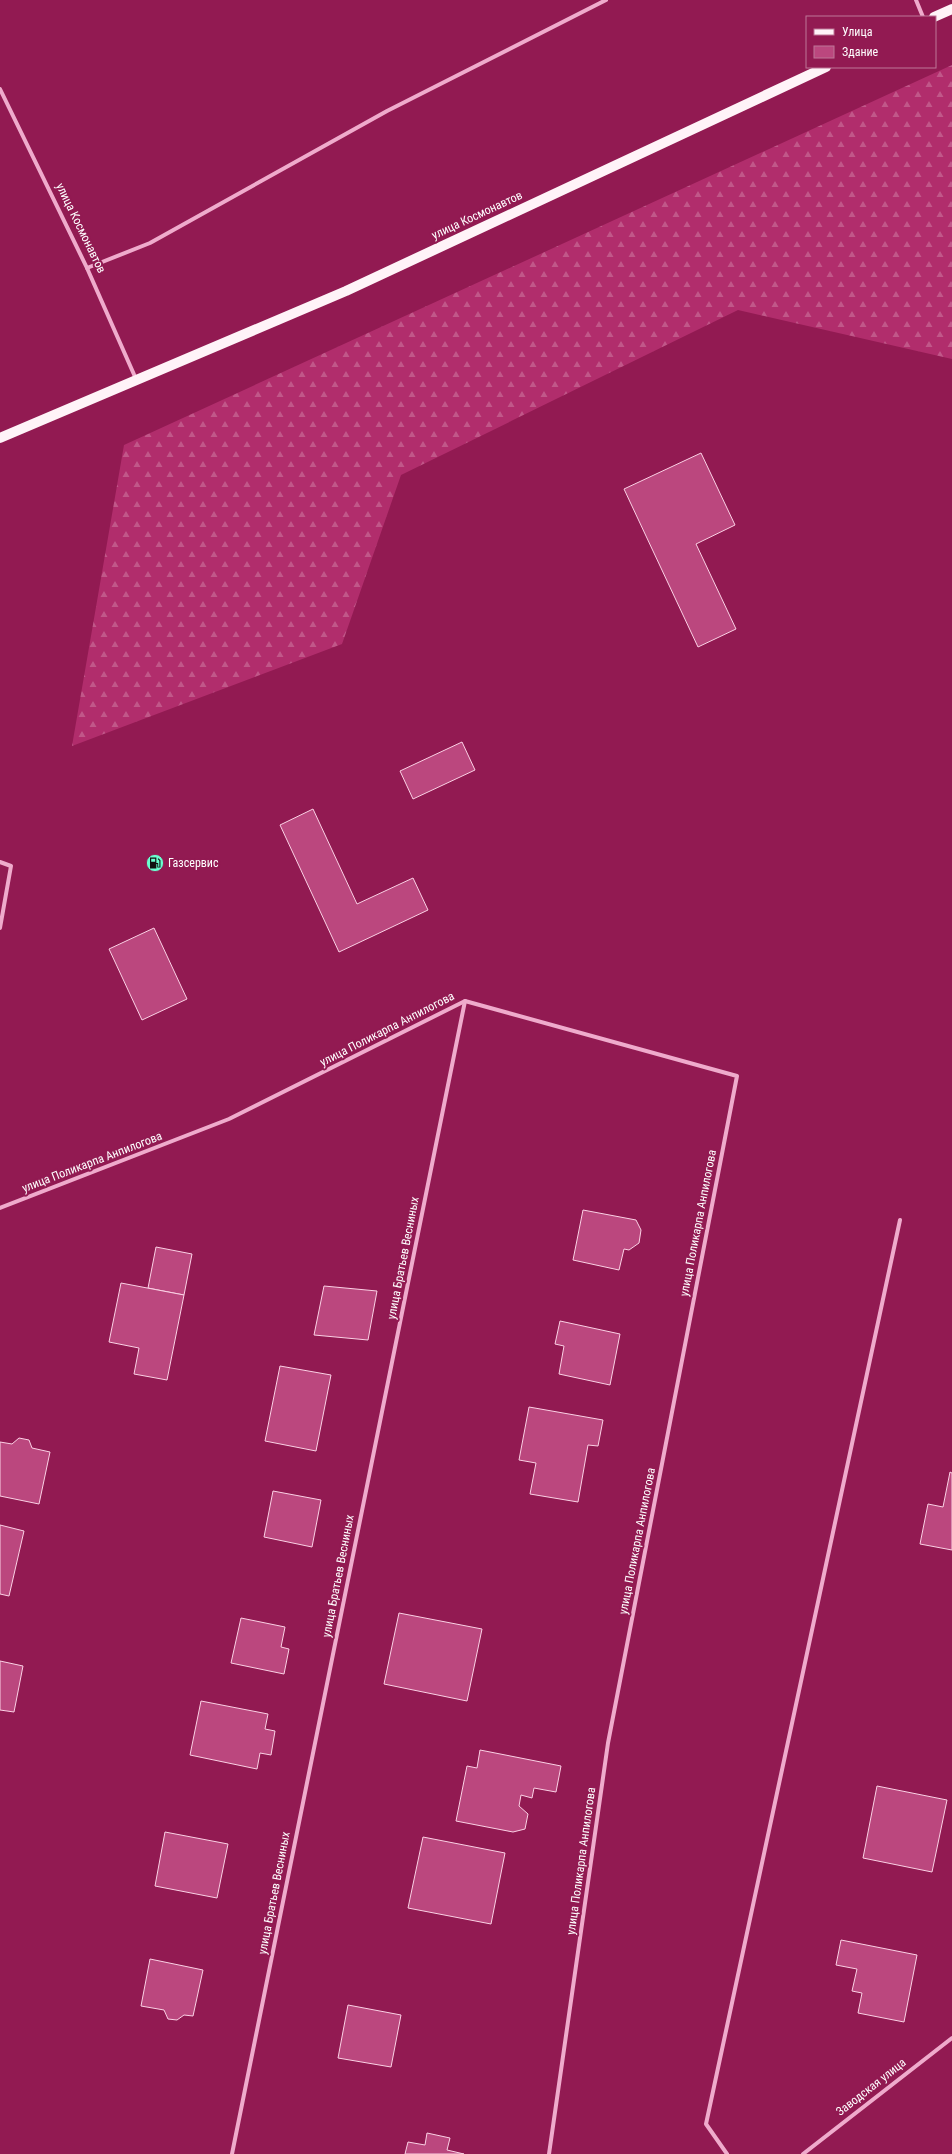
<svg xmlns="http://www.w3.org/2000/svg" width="952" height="2154" viewBox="0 0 952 2154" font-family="'Roboto Condensed',sans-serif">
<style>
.forest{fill:url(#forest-firs)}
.building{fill:#bb477e;stroke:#fbd1e5}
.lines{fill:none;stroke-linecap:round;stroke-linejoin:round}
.minor{stroke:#efabcc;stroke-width:4}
.primary{stroke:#fff3f8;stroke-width:10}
.labels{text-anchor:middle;stroke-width:4;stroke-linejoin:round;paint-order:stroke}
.street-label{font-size:12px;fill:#fff;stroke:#921a52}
.poi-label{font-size:12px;fill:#fff;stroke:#921a52;text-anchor:start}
</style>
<defs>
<pattern id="forest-firs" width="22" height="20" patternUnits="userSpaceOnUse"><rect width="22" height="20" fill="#b12d6c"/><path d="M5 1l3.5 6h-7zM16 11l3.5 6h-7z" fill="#c15789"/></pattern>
</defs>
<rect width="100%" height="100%" fill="#921a52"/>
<path class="forest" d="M952,65V359L738,310L401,475L342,644L72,746L124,445Z"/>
<g class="building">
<path d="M701,453L735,525L696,544L736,629L698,647L624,489Z"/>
<path d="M462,742L475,770L413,799L400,771Z"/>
<path d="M313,809L357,904L413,878L428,910L339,952L280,825Z"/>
<path d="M154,928L187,999L142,1020L109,949Z"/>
<path d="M583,1210L636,1220L641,1230L639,1243L629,1250L624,1249L619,1270L573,1260Z"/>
<path d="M156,1247L192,1254L184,1295L148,1288Z"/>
<path d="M121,1283L184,1295L167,1380L134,1374L139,1348L109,1342Z"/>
<path d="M324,1286L377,1291L368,1340L314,1335Z"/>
<path d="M560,1321L620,1334L610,1385L559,1374L564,1346L555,1344Z"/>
<path d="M280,1366L331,1375L316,1451L265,1441Z"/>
<path d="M529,1407L603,1420L598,1446L588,1445L578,1502L530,1494L536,1463L519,1460Z"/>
<path d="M19,1438L29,1440L32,1448L50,1452L39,1504L0,1496V1442L12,1444Z"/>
<path d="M950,1472L952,1473V1550L920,1544L928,1504L943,1507Z"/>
<path d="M273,1491L321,1500L312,1547L264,1537Z"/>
<path d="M0,1525L24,1531L9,1596L0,1594Z"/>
<path d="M399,1613L482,1629L467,1701L384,1684Z"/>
<path d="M241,1618L285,1627L281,1647L289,1649L284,1674L231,1663Z"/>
<path d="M0,1661L23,1666L14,1712L0,1710Z"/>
<path d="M201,1701L268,1714L265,1729L275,1731L271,1755L260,1753L257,1769L190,1755Z"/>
<path d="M480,1750L561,1766L556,1792L534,1788L532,1798L521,1795L519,1806L528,1814L525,1829L513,1832L456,1821L467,1766L477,1768Z"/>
<path d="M877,1786L947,1800L932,1872L863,1858Z"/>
<path d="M165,1832L228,1844L217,1898L155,1886Z"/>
<path d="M423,1837L505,1853L491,1924L408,1908Z"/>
<path d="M841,1940L917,1955L904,2022L858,2013L862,1993L852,1991L857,1969L836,1965Z"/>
<path d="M150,1959L203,1970L193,2016L184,2015L177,2020L168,2019L164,2010L141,2006Z"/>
<path d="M348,2005L401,2015L391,2067L338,2058Z"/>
<path d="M427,2133L450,2138L447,2150L464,2154H405L408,2142L425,2145Z"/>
</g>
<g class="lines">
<g class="minor">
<path d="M916,0L923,17"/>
<path d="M0,89L87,268L136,379"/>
<path d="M87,268L150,243L387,111L606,0"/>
<path d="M0,862L11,866L0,928"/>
<path d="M0,1208L229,1119L465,1001L737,1076L608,1743L549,2154"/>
<path d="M232,2154L465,1001"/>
<path d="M727,2154L706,2124L900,1220"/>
<path d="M803,2154L952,2038"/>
</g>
<g class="primary">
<path d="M934,17L952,9"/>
<path d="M0,438L346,291L826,67"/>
</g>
</g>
<defs>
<symbol id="fuel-disc" viewBox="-11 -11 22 22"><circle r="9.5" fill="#69ffcf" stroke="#921a52"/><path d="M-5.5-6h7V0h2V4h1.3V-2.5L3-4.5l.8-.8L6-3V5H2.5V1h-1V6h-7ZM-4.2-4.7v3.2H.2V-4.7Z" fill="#111"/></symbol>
</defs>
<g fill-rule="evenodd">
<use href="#fuel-disc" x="145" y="853" width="20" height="20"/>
</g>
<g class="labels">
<g class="street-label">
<text transform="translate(477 215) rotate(-25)" y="4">улица Космонавтов</text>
<text transform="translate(81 228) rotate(64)" y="4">улица Космонавтов</text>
<text transform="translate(387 1029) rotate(-27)" y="4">улица Поликарпа Анпилогова</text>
<text transform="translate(92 1162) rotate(-21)" y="4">улица Поликарпа Анпилогова</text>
<text transform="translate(698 1223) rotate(-79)" y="4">улица Поликарпа Анпилогова</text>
<text transform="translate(403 1258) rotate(-79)" y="4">улица Братьев Весниных</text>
<text transform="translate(637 1541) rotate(-79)" y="4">улица Поликарпа Анпилогова</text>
<text transform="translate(338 1576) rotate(-79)" y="4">улица Братьев Весниных</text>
<text transform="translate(581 1861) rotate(-82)" y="4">улица Поликарпа Анпилогова</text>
<text transform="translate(274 1893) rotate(-79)" y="4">улица Братьев Весниных</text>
<text transform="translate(871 2087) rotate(-38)" y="4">Заводская улица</text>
</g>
<g class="poi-label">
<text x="168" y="867">Газсервис</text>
</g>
</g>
<rect x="806" y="16" width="130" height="52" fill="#921a52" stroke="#be7697"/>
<rect x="814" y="29" width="20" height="6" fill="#fff3f8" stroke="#be7697"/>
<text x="842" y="36" font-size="12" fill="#ffffff">Улица</text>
<rect x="814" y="46" width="20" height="12" fill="#bb477e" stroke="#be7697"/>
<text x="842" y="56" font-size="12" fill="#ffffff">Здание</text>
</svg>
